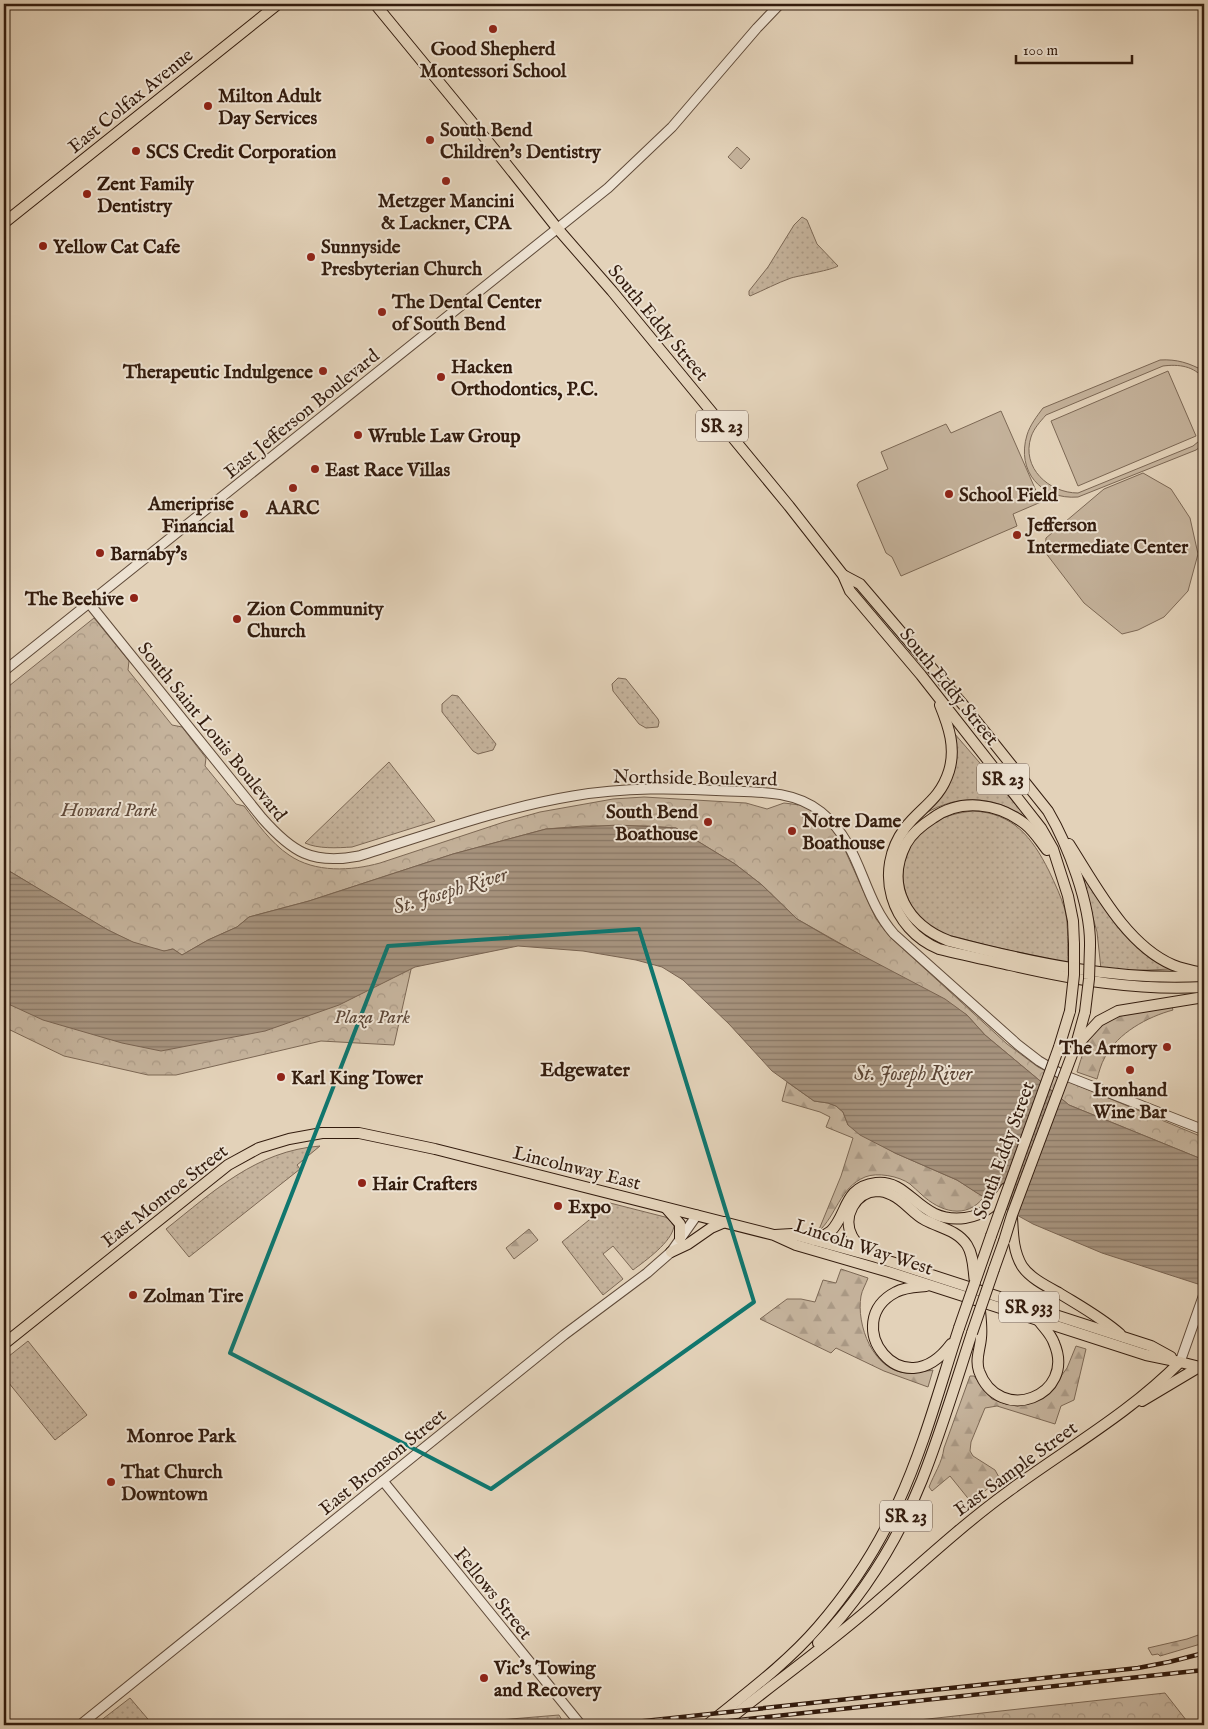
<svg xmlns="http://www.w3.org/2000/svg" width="1208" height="1729" viewBox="0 0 1208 1729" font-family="'IM FELL English',serif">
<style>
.grass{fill:url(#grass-dots);stroke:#7c6855}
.forest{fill:url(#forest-firs);stroke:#7c6855}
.park{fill:url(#park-crowns);stroke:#7c6855}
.pitch{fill:#c5b39c;stroke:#7c6855}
.water{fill:url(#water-rules);stroke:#796452}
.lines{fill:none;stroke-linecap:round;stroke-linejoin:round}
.minor-casing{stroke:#5f4a39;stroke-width:11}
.major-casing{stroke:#331c0e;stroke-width:12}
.minor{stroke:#ede2d2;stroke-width:9}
.major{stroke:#e3d2b9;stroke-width:10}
.rail-casing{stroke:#331c0e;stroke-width:4.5}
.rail{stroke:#ede2d2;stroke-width:2.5;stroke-dasharray:8;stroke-linecap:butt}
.major-bridge-casing{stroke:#331c0e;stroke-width:12;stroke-linecap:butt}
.major-bridge{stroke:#e3d2b9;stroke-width:10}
.marked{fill:none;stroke:#0f766e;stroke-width:4;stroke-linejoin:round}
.poi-dot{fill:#8f2418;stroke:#ede2d2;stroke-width:2}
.labels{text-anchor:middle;stroke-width:4;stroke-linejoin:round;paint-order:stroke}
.shield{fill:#ede2d2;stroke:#6b5749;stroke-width:1}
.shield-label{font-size:18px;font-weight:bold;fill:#331c0e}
.poi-label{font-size:19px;font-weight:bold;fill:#331c0e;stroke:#ede2d2;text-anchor:start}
.street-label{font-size:19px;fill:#331c0e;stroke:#ede2d2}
.park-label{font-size:19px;font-style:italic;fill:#5f4939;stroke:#ede2d2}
.water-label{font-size:20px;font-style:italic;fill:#5c4636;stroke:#ede2d2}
.neighbourhood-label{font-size:20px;font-weight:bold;fill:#331c0e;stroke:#ede2d2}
</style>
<defs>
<pattern id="grass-dots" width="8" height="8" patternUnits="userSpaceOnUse" patternTransform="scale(1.25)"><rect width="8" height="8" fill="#c5b39c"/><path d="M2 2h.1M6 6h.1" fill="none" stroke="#aa9985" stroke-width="1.8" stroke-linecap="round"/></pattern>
<pattern id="forest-firs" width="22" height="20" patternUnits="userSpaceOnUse" patternTransform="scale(1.25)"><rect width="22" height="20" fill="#c5b39c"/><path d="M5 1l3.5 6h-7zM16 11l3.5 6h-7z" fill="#aa9985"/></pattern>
<pattern id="park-crowns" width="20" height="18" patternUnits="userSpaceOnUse" patternTransform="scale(1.25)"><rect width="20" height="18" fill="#c5b39c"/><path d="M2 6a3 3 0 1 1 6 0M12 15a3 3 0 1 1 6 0" fill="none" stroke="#aa9985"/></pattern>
<pattern id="water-rules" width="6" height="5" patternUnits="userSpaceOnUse" patternTransform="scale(1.25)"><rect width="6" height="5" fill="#a7947f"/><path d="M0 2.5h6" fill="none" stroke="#897866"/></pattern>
</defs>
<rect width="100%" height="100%" fill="#e3d2b9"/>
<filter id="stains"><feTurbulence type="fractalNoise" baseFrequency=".004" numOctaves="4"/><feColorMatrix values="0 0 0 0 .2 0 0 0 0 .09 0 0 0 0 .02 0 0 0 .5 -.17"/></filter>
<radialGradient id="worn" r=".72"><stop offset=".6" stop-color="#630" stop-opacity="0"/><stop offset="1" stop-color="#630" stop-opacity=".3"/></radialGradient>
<g class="grass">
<path d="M802,217L807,220L817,244L838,266C832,270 802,275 791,278C777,283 764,290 750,296L749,295V291L768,267L794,225Z"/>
<path d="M618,678L626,679L658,719L659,722L658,727L646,728L639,724L613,691L612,684Z"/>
<path d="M452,695L458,696L496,744L493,750L478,754L473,751L442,712V704Z"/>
<path d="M954,733L1023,813L1021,815C991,795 957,795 926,813L938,799Z"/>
<path d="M389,762L435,821L352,847C337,848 318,849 305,843Z"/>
<path d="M973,811C1013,813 1032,837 1049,871C1055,884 1061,896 1065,910C1069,927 1067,946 1068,963C1032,955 995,948 960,938C952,936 942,934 935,930C908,913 895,880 908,851C920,824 945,814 973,811Z"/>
<path d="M1086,879L1130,939L1151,959L1171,969L1127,971L1101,969L1097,932L1083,882Z"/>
<path d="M320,1146L297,1165L300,1169L189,1257L166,1229C214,1191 256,1151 320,1146Z"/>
<path d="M610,1203L665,1217L669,1219L674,1226C672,1242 645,1261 633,1270L613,1246L603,1254L623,1279L603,1295L562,1242Z"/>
<path d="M28,1341L87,1415L55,1440L4,1377V1360Z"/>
<path d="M130,1698L153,1725H95Z"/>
<path d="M559,1715L565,1725H439Z"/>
</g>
<g class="forest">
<path d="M1171,1005L1173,1010C1147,1017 1118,1033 1105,1057C1101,1064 1099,1072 1097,1079L1077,1072C1082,1056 1087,1036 1101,1024C1117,1010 1151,1009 1171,1005Z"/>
<path d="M787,1082L814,1101L828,1103L836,1106L843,1112L848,1125L895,1153L957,1180L984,1197C966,1220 940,1212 921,1194C917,1191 914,1187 910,1184C899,1176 877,1172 865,1177C839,1188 837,1215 818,1232L841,1176L853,1138L826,1127L830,1117L820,1112L782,1101Z"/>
<path d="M529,1229L538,1240L514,1259L506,1248Z"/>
<path d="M841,1269L868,1278C866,1284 862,1290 861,1296C856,1325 873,1370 906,1373C915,1374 924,1371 933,1370L928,1387L884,1371L836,1348L831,1353L760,1319L787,1299H801L815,1302L823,1280L836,1283Z"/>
<path d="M1076,1346L1086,1349L1074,1400L1061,1406L1055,1424L997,1406L985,1408L971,1442L970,1451L973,1456L995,1470L1000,1479L971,1502L950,1476L932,1491L929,1487C934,1474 942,1463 944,1448L970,1376H974L992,1399L1006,1404H1014L1056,1383L1067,1368Z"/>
<path d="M1204,1633V1643L1160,1656L1158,1654L1152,1655L1148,1648L1187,1639Z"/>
</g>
<g class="park">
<path d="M94,618L129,661L128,670L172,725L182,727L206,758L205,766L236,804L244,806C257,823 271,843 289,855C315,873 351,871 380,863L504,822L540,812L613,799L644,797L746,803L767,809L784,803L800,805L810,809L827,823L834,832L844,848L876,919L890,937L1007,1044L1038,1067L1060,1078L1200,1136L1204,1138V1160L1069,1105L985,1035L967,1015L797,919L762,885L735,864L676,828L648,826H583L546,829L453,854L309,901L249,917L237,927L208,940L182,955L173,949C170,949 168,951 165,951C137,955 33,884 4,868V690Z"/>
<path d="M412,965L394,1045L321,1041L176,1075H148L64,1056L4,1027V999Z"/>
<path d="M1165,1693L1190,1725H873Z"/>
</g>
<g class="pitch">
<path d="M737,147L750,159L741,169L728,157Z"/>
<path d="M1160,360C1177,359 1189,363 1204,371V379C1194,366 1179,364 1163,366L1046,415C1040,422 1034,428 1031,437C1021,468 1049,493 1078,493L1193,446L1204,437V444L1196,450L1078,497C1041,500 1016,471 1027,435C1030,425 1037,416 1043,408Z"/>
<path d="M1168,371L1196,436L1078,486L1051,421Z"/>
<path d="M1001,411L1041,502L1013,514L1017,526L901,576L892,557L886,553L857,485L859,482L888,469L881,452L946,424L951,433Z"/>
<path d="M1143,473L1171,489L1190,518L1198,554L1188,591L1164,617L1138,630L1122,634L1084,603L1045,552L1046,538L1104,489Z"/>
</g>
<path class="water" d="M618,825L676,828L735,864L762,885L797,919L833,940L945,999L967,1015L985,1035L1069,1105L1204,1160V1286L1102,1253L1033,1224L977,1193L957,1180L895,1153L860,1135L848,1125L843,1112L836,1106L828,1103L814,1101L772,1071L729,1024L683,980L662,967L636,960L583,951L518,946L415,967L339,1005L265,1031L161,1051L122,1043L43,1020L4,1002V868L108,930L133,942L164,951L173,949L182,955L208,940L237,927L249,917L309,901L453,854L546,829Z"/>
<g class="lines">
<defs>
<g id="minor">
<path d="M89,603L262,818C292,852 312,865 359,856C430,834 500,808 573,796C624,787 676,788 728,791C760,792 795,791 821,812C863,846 860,895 894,934L1017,1044L1039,1061L1061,1074L1204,1130"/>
<path d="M4,671L608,188L672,127L757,28L780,4"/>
<path d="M1180,1362L1204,1294"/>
<path d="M383,1481L581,1725"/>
<path d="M80,1725L564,1335L647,1273L671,1252L697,1215"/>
</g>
<g id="major">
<path d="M375,4L499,155L557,228L612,291L789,506L843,575L850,591L921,675L1041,828L1053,849L1068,896L1073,921L1074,944"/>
<path d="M4,223L278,4"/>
<path d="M843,575L860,584L965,707L1048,811C1068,845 1091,905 1090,946"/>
<path d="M940,705C949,727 956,748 949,771C940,800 921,807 905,828C873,871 891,929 939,949C963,955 987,960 1010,965C1075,980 1138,991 1204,987"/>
<path d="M1069,844C1096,886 1126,945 1173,965C1183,969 1193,971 1203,973"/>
<path d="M1047,850C1040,841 1034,831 1025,824C998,803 961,798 933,818C922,825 912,833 906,844C884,887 908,925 949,941C1033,963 1117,981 1204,976"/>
<path d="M1077,1041L1085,1012"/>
<path d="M1076,1046L1099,1021L1118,1011L1204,997"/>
<path d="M1059,1047L1070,1011"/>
<path d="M666,1208L680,1224V1239"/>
<path d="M1012,1217C1013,1234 1013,1251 1022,1266C1030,1278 1046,1286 1059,1293C1080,1306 1102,1318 1120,1334"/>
<path d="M775,1235L792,1234L876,1257L1151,1346L1171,1357"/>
<path d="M814,1240C820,1237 826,1235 831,1231C848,1214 843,1187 876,1183C911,1179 918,1224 965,1218C985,1215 996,1204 1006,1188"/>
<path d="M671,1252L688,1244L711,1228L725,1222"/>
<path d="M871,1254C864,1249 855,1243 852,1236C842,1217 855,1192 877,1191C882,1191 888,1193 892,1195C905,1201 913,1214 925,1220C940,1228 957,1230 967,1245C974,1256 973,1270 975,1282"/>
<path d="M994,1269L1004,1241"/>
<path d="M976,1279L991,1236"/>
<path d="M926,1286C916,1287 905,1287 896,1292C838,1322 902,1410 951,1344"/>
<path d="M980,1311C981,1320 982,1329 981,1338C980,1350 975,1359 979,1371C999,1426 1077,1396 1054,1343C1051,1334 1044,1328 1039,1321"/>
<path d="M4,1344L228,1165L259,1148L289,1139L322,1133H359L435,1149L774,1235L796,1245L889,1272L1146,1355L1180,1362L1204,1368"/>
<path d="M1142,1401L1199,1367"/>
<path d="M818,1643C863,1596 898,1540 922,1480C941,1432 956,1382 972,1333"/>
<path d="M707,1725C745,1694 786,1664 818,1627C850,1590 878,1547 898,1503C924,1447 940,1386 959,1328"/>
<path d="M722,1725C769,1687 818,1652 864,1613C912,1572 958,1528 1009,1491C1066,1449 1130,1413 1180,1362"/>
</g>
</defs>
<use href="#minor" class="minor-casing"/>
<use href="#major" class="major-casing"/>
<use href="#minor" class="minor"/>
<use href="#major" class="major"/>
<defs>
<g id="rail">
<path d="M607,1725L1138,1668L1169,1662L1204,1653"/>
<path d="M693,1725L1204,1670"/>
</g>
</defs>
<use href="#rail" class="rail-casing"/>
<use href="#rail" class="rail"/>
<defs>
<g id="major-bridge">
<path d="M1070,1011L1074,975V944"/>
<path d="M1085,1012L1089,979L1090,946"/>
<path d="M991,1236L1059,1047"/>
<path d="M1004,1241L1012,1215L1073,1052"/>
<path d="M959,1328L975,1282"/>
<path d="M972,1333L994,1269"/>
</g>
</defs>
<use href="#major-bridge" class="major-bridge-casing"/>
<use href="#major-bridge" class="major-bridge"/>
</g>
<path class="marked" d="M639,929L754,1302L491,1489L230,1353L388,946Z"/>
<g class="poi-dot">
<circle cx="493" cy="29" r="5"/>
<circle cx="208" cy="106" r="5"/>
<circle cx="430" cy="140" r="5"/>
<circle cx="136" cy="151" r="5"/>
<circle cx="446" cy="181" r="5"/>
<circle cx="87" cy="194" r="5"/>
<circle cx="43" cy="246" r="5"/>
<circle cx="311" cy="257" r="5"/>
<circle cx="382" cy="312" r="5"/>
<circle cx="323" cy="371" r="5"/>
<circle cx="441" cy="377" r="5"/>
<circle cx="358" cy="435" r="5"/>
<circle cx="315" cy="469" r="5"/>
<circle cx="293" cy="488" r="5"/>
<circle cx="949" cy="494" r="5"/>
<circle cx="244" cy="514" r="5"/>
<circle cx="1017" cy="535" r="5"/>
<circle cx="100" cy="553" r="5"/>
<circle cx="134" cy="598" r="5"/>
<circle cx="237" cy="619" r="5"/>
<circle cx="708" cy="822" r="5"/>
<circle cx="792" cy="831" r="5"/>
<circle cx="1167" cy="1047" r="5"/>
<circle cx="1130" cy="1070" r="5"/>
<circle cx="281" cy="1077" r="5"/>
<circle cx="362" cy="1183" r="5"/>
<circle cx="558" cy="1206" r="5"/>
<circle cx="133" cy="1295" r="5"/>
<circle cx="111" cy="1482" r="5"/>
<circle cx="484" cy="1678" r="5"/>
</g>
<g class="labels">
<g class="shield">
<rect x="696" y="410.5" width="52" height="31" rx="4"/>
<rect x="977" y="763.5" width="52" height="31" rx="4"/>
<rect x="999" y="1291.5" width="60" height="31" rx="4"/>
<rect x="880" y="1500.5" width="52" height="31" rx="4"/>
</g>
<g class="shield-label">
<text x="722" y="432">SR 23</text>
<text x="1003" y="785">SR 23</text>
<text x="1029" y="1313">SR 933</text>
<text x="906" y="1522">SR 23</text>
</g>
<g class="poi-label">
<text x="493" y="55" text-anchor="middle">Good Shepherd<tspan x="493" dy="22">Montessori School</tspan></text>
<text x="218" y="102">Milton Adult<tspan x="218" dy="22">Day Services</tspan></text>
<text x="440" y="136">South Bend<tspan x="440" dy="22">Children's Dentistry</tspan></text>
<text x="146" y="158">SCS Credit Corporation</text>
<text x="97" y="190">Zent Family<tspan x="97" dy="22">Dentistry</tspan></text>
<text x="446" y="207" text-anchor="middle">Metzger Mancini<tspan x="446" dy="22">&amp; Lackner, CPA</tspan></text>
<text x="53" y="253">Yellow Cat Cafe</text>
<text x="321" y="253">Sunnyside<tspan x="321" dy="22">Presbyterian Church</tspan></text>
<text x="392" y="308">The Dental Center<tspan x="392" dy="22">of South Bend</tspan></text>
<text x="451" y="373">Hacken<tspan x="451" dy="22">Orthodontics, P.C.</tspan></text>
<text x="313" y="378" text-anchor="end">Therapeutic Indulgence</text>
<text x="368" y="442">Wruble Law Group</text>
<text x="325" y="476">East Race Villas</text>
<text x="959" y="501">School Field</text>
<text x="234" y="510" text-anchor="end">Ameriprise<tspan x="234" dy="22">Financial</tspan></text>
<text x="293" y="514" text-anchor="middle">AARC</text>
<text x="1027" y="531">Jefferson<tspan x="1027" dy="22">Intermediate Center</tspan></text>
<text x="110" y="560">Barnaby's</text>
<text x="124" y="605" text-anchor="end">The Beehive</text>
<text x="247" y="615">Zion Community<tspan x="247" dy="22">Church</tspan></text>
<text x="698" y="818" text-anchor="end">South Bend<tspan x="698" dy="22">Boathouse</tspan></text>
<text x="802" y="827">Notre Dame<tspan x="802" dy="22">Boathouse</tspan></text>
<text x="1157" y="1054" text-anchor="end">The Armory</text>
<text x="291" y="1084">Karl King Tower</text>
<text x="1130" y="1096" text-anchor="middle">Ironhand<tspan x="1130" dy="22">Wine Bar</tspan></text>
<text x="372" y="1190">Hair Crafters</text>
<text x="568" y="1213">Expo</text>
<text x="143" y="1302">Zolman Tire</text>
<text x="121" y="1478">That Church<tspan x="121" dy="22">Downtown</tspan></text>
<text x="494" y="1674">Vic's Towing<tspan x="494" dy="22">and Recovery</tspan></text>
</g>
<g class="street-label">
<text transform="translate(130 100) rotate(-39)" y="7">East Colfax Avenue</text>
<text transform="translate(659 322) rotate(50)" y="7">South Eddy Street</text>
<text transform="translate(301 413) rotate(-39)" y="7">East Jefferson Boulevard</text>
<text transform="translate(950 686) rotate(51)" y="7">South Eddy Street</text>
<text transform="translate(213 731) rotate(51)" y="7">South Saint Louis Boulevard</text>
<text transform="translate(695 777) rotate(1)" y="7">Northside Boulevard</text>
<text transform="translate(1003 1150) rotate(-70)" y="7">South Eddy Street</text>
<text transform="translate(577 1167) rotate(14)" y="7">Lincolnway East</text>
<text transform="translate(164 1195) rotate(-38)" y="7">East Monroe Street</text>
<text transform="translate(864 1246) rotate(18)" y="7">Lincoln Way West</text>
<text transform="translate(382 1461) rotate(-39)" y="7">East Bronson Street</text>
<text transform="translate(1015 1468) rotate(-36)" y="7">East Sample Street</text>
<text transform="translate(494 1593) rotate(51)" y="7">Fellows Street</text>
</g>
<g class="park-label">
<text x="109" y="816">Howard Park</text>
<text x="372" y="1023">Plaza Park</text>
</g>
<g class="water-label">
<text transform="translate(450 890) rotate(-17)" y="7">St. Joseph River</text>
<text x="913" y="1080">St. Joseph River</text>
</g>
<g class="neighbourhood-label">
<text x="585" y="1076">Edgewater</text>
<text x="181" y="1442">Monroe Park</text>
</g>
</g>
<rect width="1208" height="1729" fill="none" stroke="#e3d2b9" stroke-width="20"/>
<rect x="5" y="5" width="1198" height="1719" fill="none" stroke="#331c0e" stroke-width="2.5"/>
<rect x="10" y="10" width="1188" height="1709" fill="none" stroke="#331c0e"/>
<path d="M1016 55v8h116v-8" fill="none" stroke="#331c0e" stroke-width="2.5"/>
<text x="1023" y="55" font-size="15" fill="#331c0e" stroke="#ede2d2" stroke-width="4" paint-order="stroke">100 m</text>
<rect width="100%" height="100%" filter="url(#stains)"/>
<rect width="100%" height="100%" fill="url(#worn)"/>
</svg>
